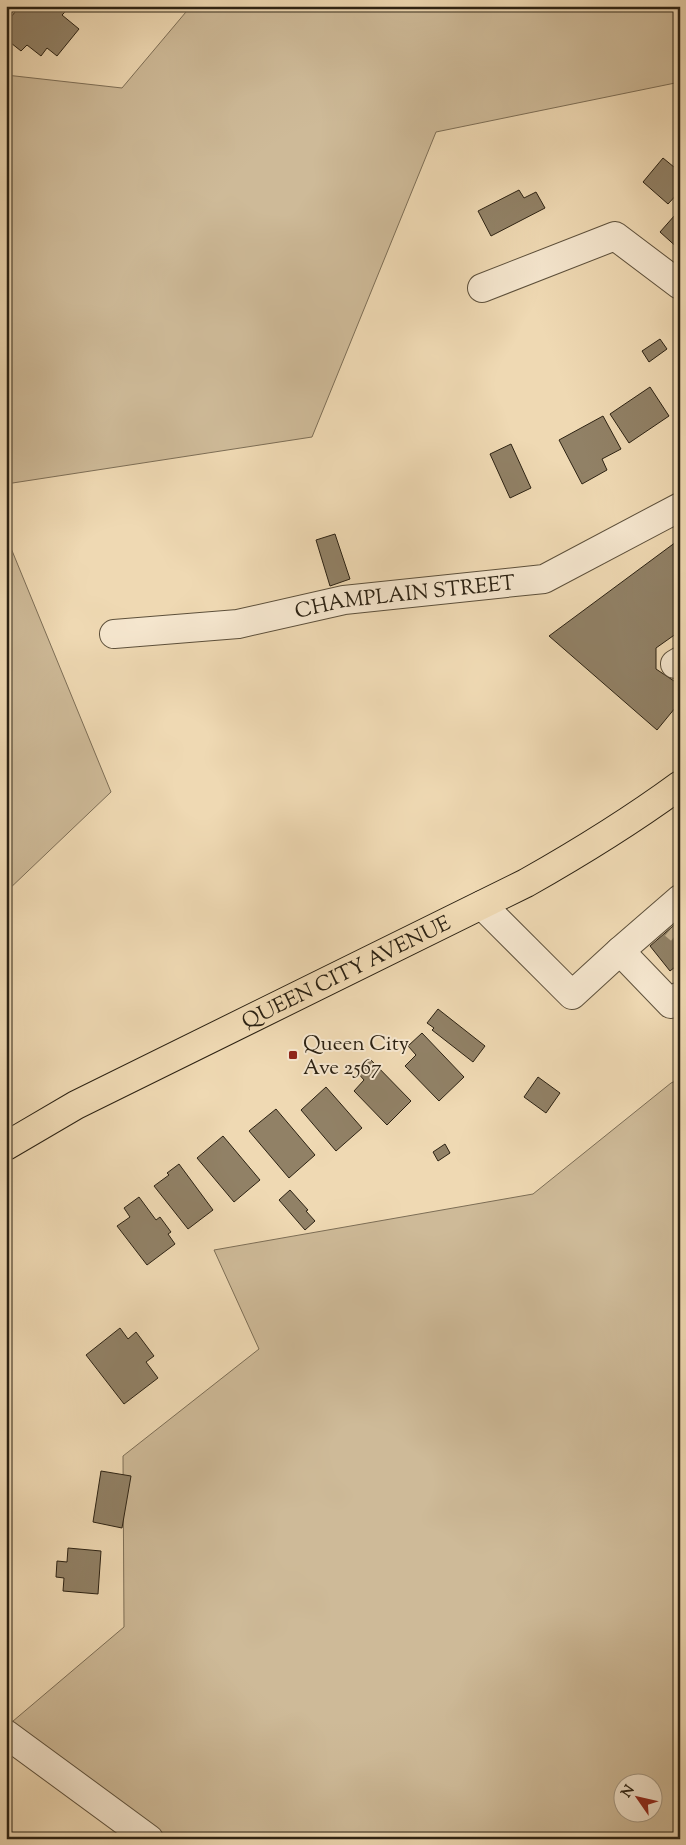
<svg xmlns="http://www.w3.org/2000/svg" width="686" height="1845" viewBox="0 0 686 1845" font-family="'Sorts Mill Goudy',serif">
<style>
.green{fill:#ceba98;stroke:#7d6e56;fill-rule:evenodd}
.building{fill:#918166;stroke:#2c2213}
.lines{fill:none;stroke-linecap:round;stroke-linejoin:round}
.minor-tunnel{stroke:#c8b493;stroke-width:28;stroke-dasharray:28 14;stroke-linecap:butt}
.minor-casing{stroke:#5d503b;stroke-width:30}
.major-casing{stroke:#2c2213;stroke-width:30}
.minor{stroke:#f5e6ce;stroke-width:28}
.major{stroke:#efd9b3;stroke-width:28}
.poi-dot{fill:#8f2418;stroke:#f5e6ce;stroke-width:2}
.labels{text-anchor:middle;stroke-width:4;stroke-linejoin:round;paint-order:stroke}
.street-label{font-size:21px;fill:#2c2213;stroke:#f5e6ce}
.poi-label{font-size:21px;fill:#2c2213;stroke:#f5e6ce;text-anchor:start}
</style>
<rect width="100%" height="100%" fill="#efd9b3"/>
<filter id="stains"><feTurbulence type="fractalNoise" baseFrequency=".004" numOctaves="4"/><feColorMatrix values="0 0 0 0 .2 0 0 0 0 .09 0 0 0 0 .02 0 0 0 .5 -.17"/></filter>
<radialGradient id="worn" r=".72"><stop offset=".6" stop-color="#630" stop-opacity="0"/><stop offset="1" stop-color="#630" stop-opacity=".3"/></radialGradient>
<g class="green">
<path d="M191,6H680V82L436,132L312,437L6,484V75L122,88Z"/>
<path d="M6,536L111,792L6,892Z"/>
<path d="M680,1079V1839H149L6,1727L124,1627L123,1456L259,1349L214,1250L533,1194L671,1083ZM624,1782H654V1812H624Z"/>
</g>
<g class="building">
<path d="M20,6H63L67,10L62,15L79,29L57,56L47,48L41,56L27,45L21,51L6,39V23Z"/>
<path d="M663,158L680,172V191L668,204L643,182Z"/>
<path d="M519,190L524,198L536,192L545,208L491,236L478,211Z"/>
<path d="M675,215L680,219V250L660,232Z"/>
<path d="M660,339L667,349L649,362L642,351Z"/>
<path d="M650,387L669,416L629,443L610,414Z"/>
<path d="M603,416L621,449L602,459L607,470L582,484L559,440Z"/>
<path d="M511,444L531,488L510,498L490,454Z"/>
<path d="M335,534L350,579L330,586L316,540Z"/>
<path d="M680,539V631L656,648V669L680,685V702L657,730L549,636Z"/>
<path d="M680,920V963L670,971L650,946Z"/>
<path d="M438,1009L485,1046L473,1062L432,1030L434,1028L427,1023Z"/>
<path d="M422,1033L464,1077L439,1101L405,1066L416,1055L408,1046Z"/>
<path d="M370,1059L411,1101L387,1125L354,1091L364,1080L357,1072Z"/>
<path d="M538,1077L560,1093L546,1113L524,1097Z"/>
<path d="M326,1087L362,1128L336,1151L301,1110Z"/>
<path d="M276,1109L315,1155L289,1178L249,1131Z"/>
<path d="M223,1136L260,1180L234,1202L197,1158Z"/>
<path d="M445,1144L450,1153L438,1161L433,1152Z"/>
<path d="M179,1164L213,1210L188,1229L154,1186L169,1175L167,1173Z"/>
<path d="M290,1190L308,1210L306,1211L315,1221L305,1230L279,1200Z"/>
<path d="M139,1197L156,1220L160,1217L171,1232L168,1234L175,1244L147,1265L117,1226L130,1217L124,1208Z"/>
<path d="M120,1328L128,1339L136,1332L154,1356L146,1362L158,1378L124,1404L86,1355Z"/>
<path d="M101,1471L131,1476L122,1528L93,1522Z"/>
<path d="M68,1548L101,1551L98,1594L63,1591L64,1578L56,1577L57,1561L67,1562Z"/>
</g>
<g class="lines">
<path class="minor-tunnel" d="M674,925L680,930"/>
<defs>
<g id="minor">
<path d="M482,288L615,236L680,285"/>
<path id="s1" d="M114,634L238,624L344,600L544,579L680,507"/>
<path d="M675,664L680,661"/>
<path d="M482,905L572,995L620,951L671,1004L680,996"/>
<path d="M620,951L680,899"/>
<path d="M6,1734L149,1839"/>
</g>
<g id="major">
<path id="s2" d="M6,1146L76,1105L526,883C579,853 631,821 680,785"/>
</g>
</defs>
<use href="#minor" class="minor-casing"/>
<use href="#major" class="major-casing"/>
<use href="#minor" class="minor"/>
<use href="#major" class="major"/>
</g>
<rect class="poi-dot" x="288" y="1050" width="10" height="10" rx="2.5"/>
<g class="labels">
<g class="street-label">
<text dy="7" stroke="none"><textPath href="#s1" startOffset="294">CHAMPLAIN STREET</textPath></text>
<text dy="7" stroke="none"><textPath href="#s2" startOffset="382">QUEEN CITY AVENUE</textPath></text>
</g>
<g class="poi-label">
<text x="303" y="1050">Queen City<tspan x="303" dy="24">Ave 2567</tspan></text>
</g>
</g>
<rect width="686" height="1845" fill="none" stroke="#efd9b3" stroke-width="25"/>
<rect x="8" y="8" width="671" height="1830" fill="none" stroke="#2c2213" stroke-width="2.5"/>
<rect x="12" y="12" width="661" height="1820" fill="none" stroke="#2c2213"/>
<g transform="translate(638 1798) rotate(304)"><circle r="24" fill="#f5e6ce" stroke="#a59883"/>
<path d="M0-4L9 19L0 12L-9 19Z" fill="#8f2418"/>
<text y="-8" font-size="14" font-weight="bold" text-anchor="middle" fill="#2c2213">N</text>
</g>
<rect width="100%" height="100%" filter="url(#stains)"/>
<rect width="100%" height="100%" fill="url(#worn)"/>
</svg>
